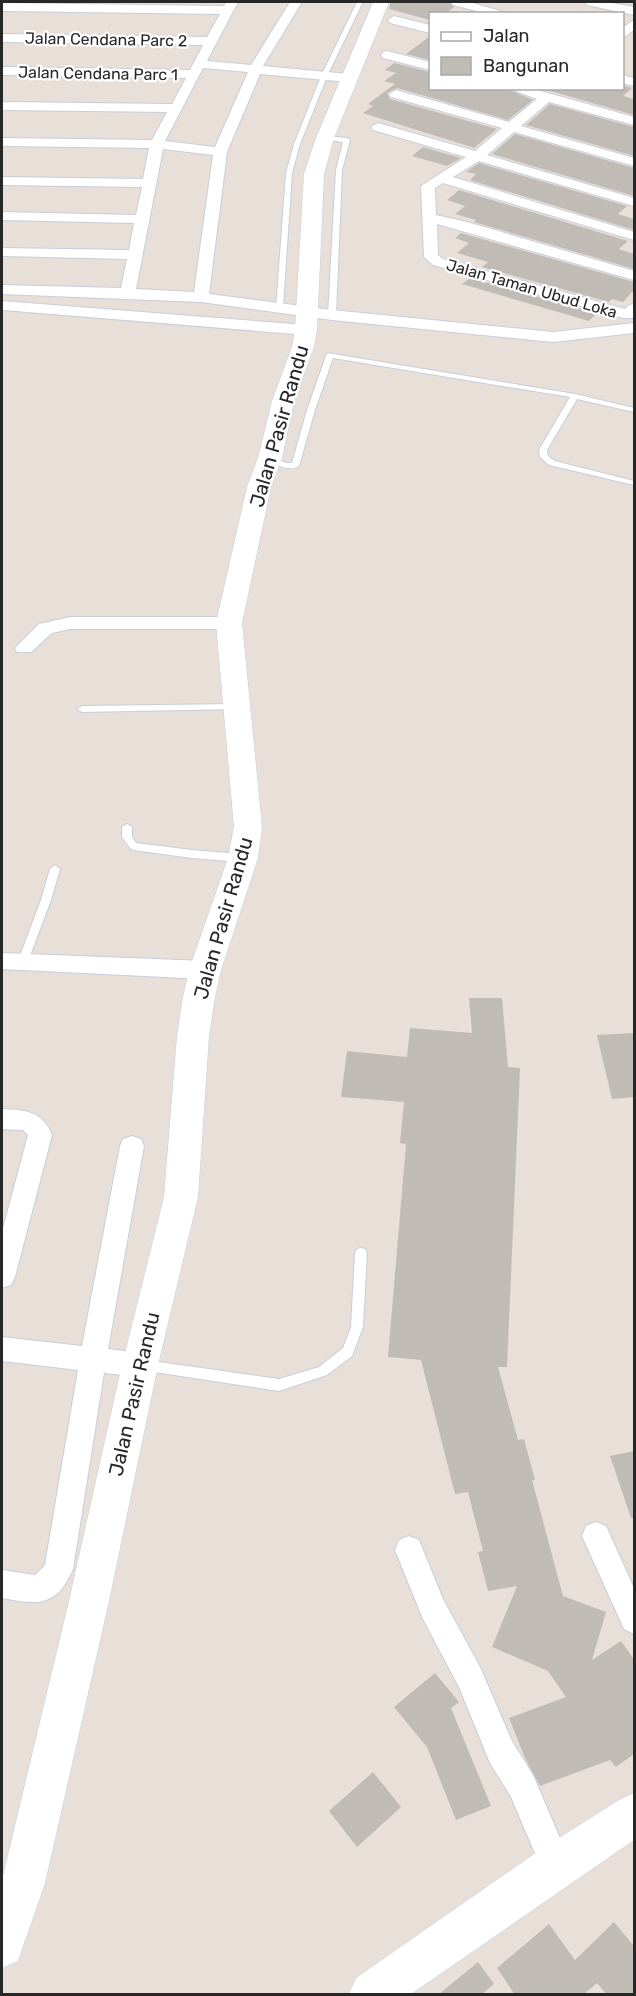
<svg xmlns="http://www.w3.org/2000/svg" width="636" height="1996" viewBox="0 0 636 1996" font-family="Rubik,sans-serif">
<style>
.building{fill:#c1bbb5}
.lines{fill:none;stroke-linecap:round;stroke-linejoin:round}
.lane-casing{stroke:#c7ced9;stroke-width:2}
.street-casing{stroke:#c7ced9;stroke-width:2}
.secondary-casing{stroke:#c7ced9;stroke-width:1}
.lane{fill:#fff;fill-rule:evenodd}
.street{fill:#fff;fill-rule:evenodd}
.secondary{fill:#fff;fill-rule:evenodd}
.labels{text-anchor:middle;stroke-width:4.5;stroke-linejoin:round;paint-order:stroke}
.far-street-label{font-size:16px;fill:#272727;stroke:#fff}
.street-label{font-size:20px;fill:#272727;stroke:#fff}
</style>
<rect width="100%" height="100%" fill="#e9dfd9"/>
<g class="building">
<path d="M391,2H449L454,7L445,14H430V20L389,9Z"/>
<path d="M430,36V60L406,54Z"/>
<path d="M394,63L430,72V88H505L533,100L508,120L397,88L387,93L390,99L497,129L474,148L363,113L373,106L368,104L395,84L384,81L396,73L385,70Z"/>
<path d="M622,85L632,88L623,96L634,99V115L540,88H622Z"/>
<path d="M550,104L634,127V156L526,125Z"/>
<path d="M515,134L634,168V196L492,154Z"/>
<path d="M423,147L461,158L447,166L412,156Z"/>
<path d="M479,163L627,206L618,214L634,219V230L470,180L476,174L466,172Z"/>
<path d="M459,190L628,241L619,249L634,254V269L474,222L476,220L455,214L465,206L447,200Z"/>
<path d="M461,233L634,282V290L623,302L612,299L609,302L482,267L488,262L457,253L469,243L455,238Z"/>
<path d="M470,278L597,313L589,321L462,284Z"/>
<path d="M469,998H502L508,1067L520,1068L507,1367H498L518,1440L524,1439L535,1480H532L563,1596L606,1612L592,1660L621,1641L634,1659V1754L616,1767L610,1760L540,1786L525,1758L509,1718L566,1697L548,1671L492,1647L517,1586L488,1591L478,1552L483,1551L468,1492L455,1494L421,1360L388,1357L406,1144L400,1143L404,1102L341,1097L347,1051L407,1057L410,1028L472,1033Z"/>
<path d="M634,1033V1097L612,1099L597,1035Z"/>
<path d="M634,1451V1518H631L610,1456Z"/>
<path d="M435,1673L459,1702L451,1708L491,1806L456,1820L427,1747L394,1707Z"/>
<path d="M373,1772L401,1807L357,1847L329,1811Z"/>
<path d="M614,1922L634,1946V1995H607L597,1983L583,1995H515L497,1968L549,1924L575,1960Z"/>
<path d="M478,1962L494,1984L481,1995H438Z"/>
</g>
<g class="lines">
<defs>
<g id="lane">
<path d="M357,2H363L328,74L300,144L292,173L283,307L276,309L286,173L294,144L322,74Z"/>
<path d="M325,136L347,138L350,140L342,170L336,315L332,317L328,315L336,170L343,142L323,139L322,138Z"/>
<path d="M327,353L575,394L634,408V412L577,399L547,450L548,456L555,461L634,481V485L549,465L540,457L539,450L570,397L333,358L315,410L299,466C289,472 275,465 266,458L270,456L286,463H292L307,410Z"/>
<path d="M235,704L240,707L238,709L82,712L77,709L82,706Z"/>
<path d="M127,824L132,827V837L136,843L192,850L240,854L245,858L240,862L192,858L133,850L130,848L122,837V827Z"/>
<path d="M55,865L60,869L51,900L28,961L23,965L19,964L18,961L41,900L50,869Z"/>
<path d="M361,1248L365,1249L367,1253L363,1327L352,1356L327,1375L279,1391L141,1370L139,1366L141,1362L145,1360L279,1379L319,1367L343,1348L351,1327L355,1253L357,1249Z"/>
</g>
<g id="street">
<path d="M226,2H238L207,61L251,65L290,2H302L263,66L348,74L354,78L348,82L260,74L227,152L209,294L332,310L553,332L634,323V333L553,342L332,320L201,302L2,294V285L121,288L127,259L2,256V248L129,250L134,223L2,220V212L136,215L142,187L2,185V177L143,179L149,148L2,146V138L152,140L167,112L2,110V102L172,104L186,78L2,75V67L190,70L203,45L2,42V34L207,37L220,14L2,11V3L224,6ZM203,68L248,72L215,147L165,141ZM163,149L213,155L194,292L136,289Z"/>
<path d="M451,2H469L511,14H488L453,5Z"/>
<path d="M585,2H606L634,7V15L587,5Z"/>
<path d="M394,16L430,25V33L390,23L388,20Z"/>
<path d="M634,20V30L622,39V28Z"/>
<path d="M387,51L430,62V70L383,58L381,55L383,52Z"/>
<path d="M622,75L634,78V86L622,83Z"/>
<path d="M507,88H530L634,117V125L549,102L521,126L634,158V166L514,132L487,155L634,198V206L479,161L453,177L634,232V240L443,183L435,188L436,215L467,222L634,271V280L437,224L438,255L443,259L625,309L629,305L634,304L633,318H623L433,265L424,257L421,186L466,157L373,130L371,127L378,123L475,151L502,128L391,97L389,94L396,90L509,122L537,99Z"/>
<path d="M2,301L306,325L314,330L306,335L3,310Z"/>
<path d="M70,617H229L236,619L238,623L236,627L229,629H70L52,633L31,652H17L15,648L39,624Z"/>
<path d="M2,953L205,961L213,964L216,970L213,976L205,979L2,969Z"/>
<path d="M2,1109C25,1110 43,1111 52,1135L15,1277L11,1285L2,1288V1232L28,1135L23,1130L2,1129Z"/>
<path d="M132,1136L141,1139L144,1146L108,1349L140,1353L149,1357L153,1365L149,1373L140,1377L104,1373L73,1569C57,1607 38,1605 2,1598V1570L35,1575L45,1565L78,1370L2,1361V1337L82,1346L120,1146L123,1139Z"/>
<path d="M596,1522L606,1526L634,1588V1634L624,1629L582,1536L586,1526Z"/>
<path d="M409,1536L419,1540L443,1599L480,1667L512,1741L533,1775L572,1866L567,1877L556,1882L545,1877L511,1797L490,1763L459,1687L423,1619L395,1550L399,1540Z"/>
</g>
<g id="secondary">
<path d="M373,2H389L334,138L324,174L317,330L314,347L294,401L282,458L271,487L242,623L262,827L258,858L221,970L215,997L209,1036L198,1197L158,1365L109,1601L45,1883L18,1961L2,1968V1880L69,1601L122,1365L164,1197L177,1036L183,997L189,970L228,858L234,827L216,623L247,487L258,458L272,401L292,347L295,330L304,174L316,138Z"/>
<path d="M634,1793V1840L411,1994H349L356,1978L540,1850L619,1800Z"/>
</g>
</defs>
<use href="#lane" class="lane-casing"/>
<use href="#street" class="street-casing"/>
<use href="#secondary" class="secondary-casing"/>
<use href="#lane" class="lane"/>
<use href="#street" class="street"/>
<use href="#secondary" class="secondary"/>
</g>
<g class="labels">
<g class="far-street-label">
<text transform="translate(106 39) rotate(1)" y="6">Jalan Cendana Parc 2</text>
<text transform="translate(98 73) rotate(1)" y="6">Jalan Cendana Parc 1</text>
<text transform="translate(532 288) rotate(16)" y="6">Jalan Taman Ubud Loka</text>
</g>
<g class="street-label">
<text transform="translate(279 426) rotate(-74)" y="7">Jalan Pasir Randu</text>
<text transform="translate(223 918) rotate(-74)" y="7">Jalan Pasir Randu</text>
<text transform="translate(134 1394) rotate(-77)" y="7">Jalan Pasir Randu</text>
</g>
</g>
<rect width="636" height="1996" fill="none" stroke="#272727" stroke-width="6"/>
<rect x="429" y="12" width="195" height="78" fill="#ffffff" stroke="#a9a9a9" stroke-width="1.5"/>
<rect x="441" y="32" width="30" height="9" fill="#ffffff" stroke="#a9a9a9" stroke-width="1.5"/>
<text x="483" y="42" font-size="18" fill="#272727">Jalan</text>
<rect x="441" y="57" width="30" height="18" fill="#c1bbb5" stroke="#a9a9a9" stroke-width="1.5"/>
<text x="483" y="72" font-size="18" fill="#272727">Bangunan</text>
</svg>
